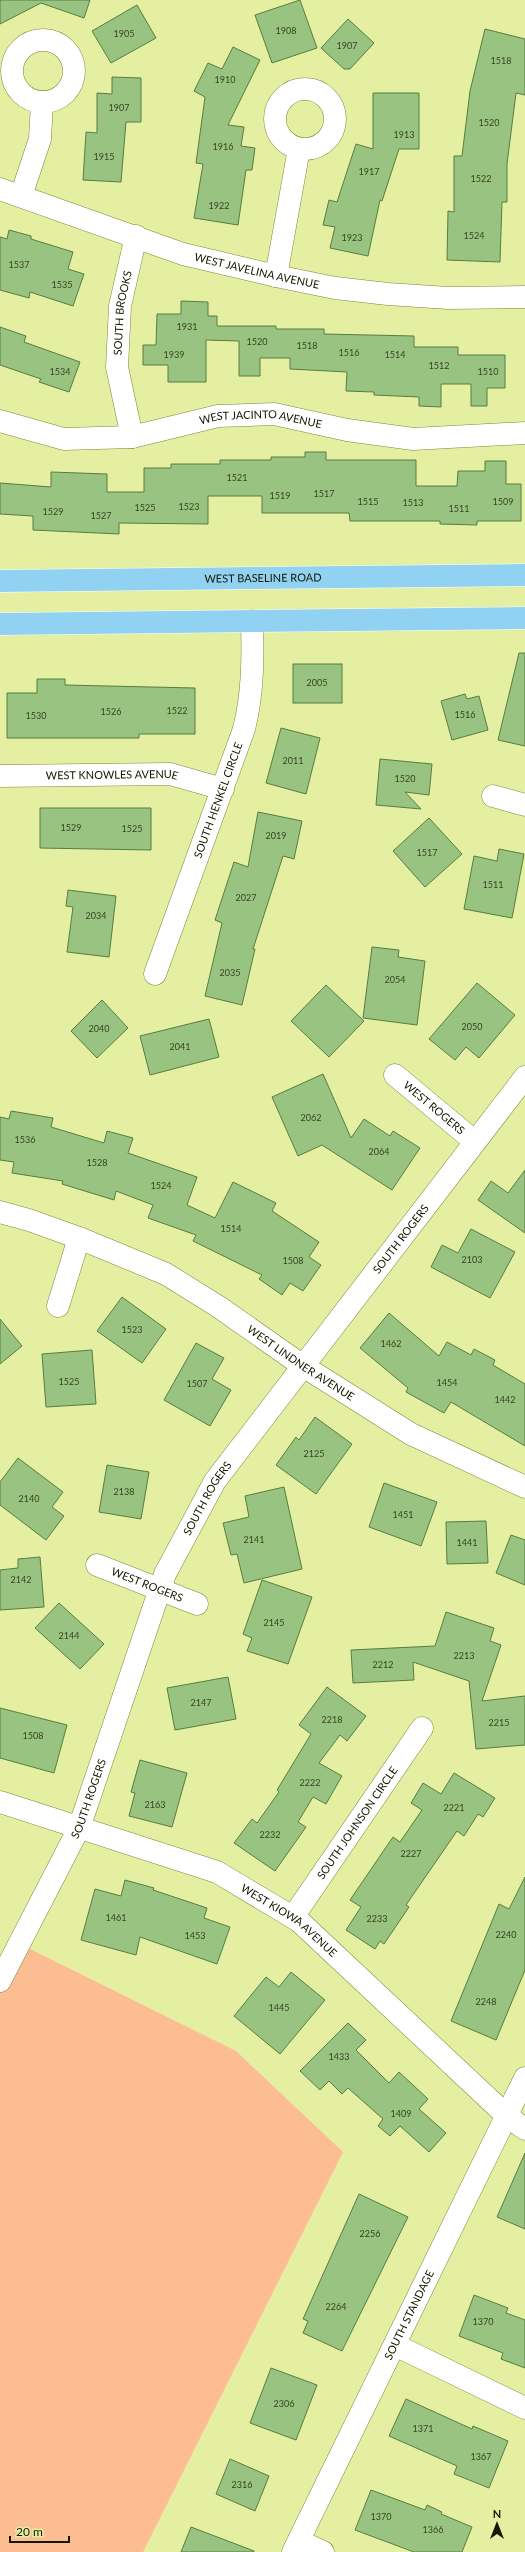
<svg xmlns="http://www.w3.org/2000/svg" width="525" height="2552" viewBox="0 0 525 2552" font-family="Lato,sans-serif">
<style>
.green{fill:#fdbd93}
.building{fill:#99c381;stroke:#577d3f}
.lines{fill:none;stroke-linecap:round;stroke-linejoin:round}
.minor-casing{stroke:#7f873b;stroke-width:23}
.tertiary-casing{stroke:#7f873b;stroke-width:23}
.primary-casing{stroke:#fff;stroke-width:23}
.minor{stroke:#fff;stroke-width:22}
.tertiary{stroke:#fff;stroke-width:22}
.primary{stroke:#91d1f2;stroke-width:22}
.labels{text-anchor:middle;stroke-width:3.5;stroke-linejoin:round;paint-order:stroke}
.number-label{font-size:9px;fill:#364320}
.street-label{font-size:11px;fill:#151800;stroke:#e5efa1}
</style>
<rect width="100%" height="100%" fill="#e5efa1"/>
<path class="green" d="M20,1944L236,2051L343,2152L143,2552H0V1976Z"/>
<g class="building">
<path d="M0,0H90L84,18L41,3L0,24Z"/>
<path d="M300,0L317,48L272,63L255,15Z"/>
<path d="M137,5L156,38L111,63L92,31Z"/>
<path d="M348,19L374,43L350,69H344L321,48Z"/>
<path d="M485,29L525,39V95L516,93L507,164V202H502L500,262L447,260L448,211L454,212V156H462L470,91Z"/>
<path d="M233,47L260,60L228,125L244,127L241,146L255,148L252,170H246L238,225L194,218L203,164L196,163L205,97L194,91L208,63L222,69Z"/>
<path d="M112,77L141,78V122H126L121,182L83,180L86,132L97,133V93L112,94Z"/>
<path d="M373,93H419V149H399L382,201L380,200L368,256L330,248L335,227L323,225L329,200L337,202L356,144L373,149Z"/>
<path d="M9,230L31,236V239L73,252L68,269L84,274L73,306L30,292L29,298L0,290V237L7,239Z"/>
<path d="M181,301L208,302V316H217V326H276V329H324V334L414,336V347H458V355H505V388H487V406H471V384H441V407L419,406V397L374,395V392L346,391L347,372L290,369V358H260V376H239V341L206,340V382H168V365H143V345H156L157,314H181Z"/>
<path d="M0,327L26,336L24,342L80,362L69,392L39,382L41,379L0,365Z"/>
<path d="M305,452H326V460H416V486H457L458,471H485V461H506V484H521V521H477V525L440,524V521H350L349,513H262V496H208V524L119,523V534L33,530V516L0,514V483L51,487V472L107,474V492H144V468H171V464H220V460H271V457H305Z"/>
<path d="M519,653H525V746L498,740Z"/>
<rect x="293" y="664" width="49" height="39"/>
<path d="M37,679H65V685L195,688V734H139V738H7V693H37Z"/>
<path d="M465,694L467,699L479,696L488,730L452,740L441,701Z"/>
<path d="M281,728L320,738L306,794L266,783Z"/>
<path d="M380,759L432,764L429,795L405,792L421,809L376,805Z"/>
<path d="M40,808H151V850L40,848Z"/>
<path d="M258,812L302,821L294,859L283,856L253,949H255L242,1005L205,996L222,923L215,920L234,862L248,867Z"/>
<path d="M429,818L462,854L425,887L393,851Z"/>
<path d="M499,849L524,854L512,918L464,909L474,856L497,861Z"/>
<path d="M68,890L116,896L109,957L67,952L73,907L66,906Z"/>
<path d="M372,947L399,950L398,957L425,961L417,1025L363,1018Z"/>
<path d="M477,983L515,1015L479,1058L466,1047L455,1060L429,1039Z"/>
<path d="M326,985L364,1021L329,1057L291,1021Z"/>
<path d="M102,1000L128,1028L97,1058L71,1031Z"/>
<path d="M209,1019L219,1057L150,1075L140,1036Z"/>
<path d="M323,1074L351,1138L364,1119L390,1136L393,1131L420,1148L392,1190L322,1145L298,1156L272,1097Z"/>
<path d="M11,1111L53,1118L51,1127L104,1143L107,1131L133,1138L128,1153L197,1177L187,1205L215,1218L233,1182L276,1203L272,1211L319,1242L309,1257L321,1265L303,1291L290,1283L282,1295L259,1279L262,1275L193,1241L196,1235L148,1218L153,1205L116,1191L114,1200L62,1184L63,1181L12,1173L14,1162L0,1160V1117L9,1119Z"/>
<path d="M525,1170V1233L478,1200L491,1181L508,1193Z"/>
<path d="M471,1229L515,1252L490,1298L431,1267L442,1245L458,1253Z"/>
<path d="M122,1297L166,1329L142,1363L97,1331Z"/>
<path d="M389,1313L439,1356L447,1342L471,1355L474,1349L495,1360L493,1365L525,1384V1446L451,1402L444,1413L406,1392L408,1388L360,1348Z"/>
<path d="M0,1319L22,1346L0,1364Z"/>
<path d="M196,1343L224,1358L212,1379L231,1390L210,1426L164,1400Z"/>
<path d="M92,1350L96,1404L46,1407L42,1354Z"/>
<path d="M315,1417L352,1444L316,1494L276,1465L296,1437L299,1440Z"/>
<path d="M18,1458L63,1492L52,1507L64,1516L46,1540L0,1505V1482Z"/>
<path d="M107,1465L149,1472L141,1519L99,1512Z"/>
<path d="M384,1483L437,1502L421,1546L369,1527Z"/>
<path d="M284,1487L302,1569L244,1583L237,1554L231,1555L223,1523L249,1517L245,1496Z"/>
<path d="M486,1521L488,1563L447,1564L446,1522Z"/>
<path d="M511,1535L525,1540V1585L496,1573Z"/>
<path d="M40,1557L44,1607L0,1610V1570L18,1568V1559Z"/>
<path d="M262,1580L312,1597L288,1664L247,1651L252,1638L243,1634Z"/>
<path d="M59,1603L104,1644L80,1669L35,1628Z"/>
<path d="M446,1612L494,1628L490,1641L501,1645L482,1701L525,1696V1745L476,1749L469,1681L413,1662L414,1680L353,1683L351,1650L435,1646Z"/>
<path d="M228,1677L236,1719L175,1730L167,1688Z"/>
<path d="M327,1687L366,1716L347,1741L340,1735L319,1763L342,1776L326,1804L313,1797L298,1822L306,1827L275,1871L234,1843L252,1819L257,1823L279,1792L277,1790L311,1734L299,1725Z"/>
<path d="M0,1708L67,1725L54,1773L0,1758Z"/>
<path d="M140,1760L187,1773L172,1827L129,1816L135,1793L131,1792Z"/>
<path d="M454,1773L495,1798L483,1817L478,1814L464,1836L457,1831L406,1905L409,1907L384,1944L380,1941L375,1949L346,1930L361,1907L350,1900L393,1837L400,1842L422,1810L411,1803L423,1783L441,1794Z"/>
<path d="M525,1877V1970L496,2040L451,2021L499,1904L509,1909Z"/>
<path d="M125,1880L154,1888L153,1890L207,1908L204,1918L230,1927L217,1964L140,1937L136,1955L81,1940L95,1889L121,1896Z"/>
<path d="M291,1972L325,2000L280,2054L234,2016L266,1977L279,1987Z"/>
<path d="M348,2023L366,2040L356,2050L389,2083L399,2072L428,2099L419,2109L446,2133L429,2152L400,2126L390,2136L378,2126L383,2119L348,2088L342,2094L329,2081L320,2090L300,2071Z"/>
<path d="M525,2153V2229L497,2217Z"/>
<path d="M359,2194L408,2217L342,2351L303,2333L308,2321L303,2319Z"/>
<path d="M474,2295L508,2308L506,2313L525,2320V2368L501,2359L503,2353L459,2336Z"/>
<path d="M271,2368L317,2385L296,2440L250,2423Z"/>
<path d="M406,2399L472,2429L473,2426L508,2441L489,2488L454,2474L457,2466L389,2436Z"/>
<path d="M230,2459L269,2476L255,2511L216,2494Z"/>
<path d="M371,2490L425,2510L427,2505L442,2512L441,2514L472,2527L462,2552H414L355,2530Z"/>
<path d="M191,2527L254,2551V2552H181Z"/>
</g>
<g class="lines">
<defs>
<g id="minor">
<circle cx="43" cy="71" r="31"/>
<circle cx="305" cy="119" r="30"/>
<path id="s1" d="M0,189L183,254L276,276L335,288L388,294L448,298L525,297"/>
<path d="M21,196L40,139L42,102"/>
<path d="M276,276L299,149"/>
<path id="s2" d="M0,421L64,439L132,437L218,416L274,414L347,430L413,439L525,433"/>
<path id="s3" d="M132,437L117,367L120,306L136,236"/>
<path id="s4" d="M0,776L170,774L223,789"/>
<path d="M493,796L525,805"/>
<path id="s5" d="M155,974L244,729C253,693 253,658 252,621"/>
<path id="s6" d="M395,1075L474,1141"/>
<path d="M58,1306L79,1238"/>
<path id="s7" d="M97,1565L197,1604"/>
<path id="s8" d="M0,1802L217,1872L299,1921L507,2116L525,2129"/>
<path id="s9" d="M293,1917L422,1728"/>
<path id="s10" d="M0,1981L79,1828L165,1574L215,1481L525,1077"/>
<path d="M395,2345L525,2408"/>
<path d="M299,2541L323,2552"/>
<path id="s11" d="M293,2552L525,2078"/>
</g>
<g id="tertiary">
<path id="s12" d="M0,1212L29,1220L79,1238L166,1274L219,1307L303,1366L411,1434L525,1487"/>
</g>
<g id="primary">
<path id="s13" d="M0,581L525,575"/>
<path d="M0,624L525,618"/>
</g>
</defs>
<use href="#minor" class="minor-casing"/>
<use href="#tertiary" class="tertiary-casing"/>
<use href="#primary" class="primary-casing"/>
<use href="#minor" class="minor"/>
<use href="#tertiary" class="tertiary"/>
<use href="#primary" class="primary"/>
</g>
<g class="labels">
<g class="number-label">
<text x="286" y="34">1908</text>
<text x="124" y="37">1905</text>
<text x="347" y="49">1907</text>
<text x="501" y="64">1518</text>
<text x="225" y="83">1910</text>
<text x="119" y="111">1907</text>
<text x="489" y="126">1520</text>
<text x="404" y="138">1913</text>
<text x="223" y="150">1916</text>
<text x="104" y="160">1915</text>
<text x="369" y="175">1917</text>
<text x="481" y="182">1522</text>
<text x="219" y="209">1922</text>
<text x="474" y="239">1524</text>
<text x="352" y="241">1923</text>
<text x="19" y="268">1537</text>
<text x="62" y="288">1535</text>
<text x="187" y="330">1931</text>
<text x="257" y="345">1520</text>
<text x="307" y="349">1518</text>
<text x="349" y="356">1516</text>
<text x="174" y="358">1939</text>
<text x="395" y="358">1514</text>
<text x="439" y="369">1512</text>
<text x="60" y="375">1534</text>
<text x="488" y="375">1510</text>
<text x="237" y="481">1521</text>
<text x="324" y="497">1517</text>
<text x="280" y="499">1519</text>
<text x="368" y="505">1515</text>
<text x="503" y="505">1509</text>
<text x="413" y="506">1513</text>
<text x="189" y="510">1523</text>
<text x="145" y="511">1525</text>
<text x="459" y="512">1511</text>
<text x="53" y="515">1529</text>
<text x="101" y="519">1527</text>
<text x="317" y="686">2005</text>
<text x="177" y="714">1522</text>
<text x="111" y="715">1526</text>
<text x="465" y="718">1516</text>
<text x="36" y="719">1530</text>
<text x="293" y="764">2011</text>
<text x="405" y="782">1520</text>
<text x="71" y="831">1529</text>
<text x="132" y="832">1525</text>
<text x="276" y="839">2019</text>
<text x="427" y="856">1517</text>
<text x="493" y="888">1511</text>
<text x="246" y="901">2027</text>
<text x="96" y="919">2034</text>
<text x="230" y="976">2035</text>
<text x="395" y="983">2054</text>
<text x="472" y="1030">2050</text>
<text x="99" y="1032">2040</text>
<text x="180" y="1050">2041</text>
<text x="311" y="1121">2062</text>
<text x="25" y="1143">1536</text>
<text x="379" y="1155">2064</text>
<text x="97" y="1166">1528</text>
<text x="161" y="1189">1524</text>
<text x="231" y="1232">1514</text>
<text x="472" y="1263">2103</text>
<text x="293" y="1264">1508</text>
<text x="132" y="1333">1523</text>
<text x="391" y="1347">1462</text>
<text x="69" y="1385">1525</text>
<text x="447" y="1386">1454</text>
<text x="197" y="1387">1507</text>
<text x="505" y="1403">1442</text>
<text x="314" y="1457">2125</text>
<text x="124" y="1495">2138</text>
<text x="29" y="1502">2140</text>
<text x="403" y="1518">1451</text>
<text x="254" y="1543">2141</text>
<text x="467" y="1546">1441</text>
<text x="21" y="1583">2142</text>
<text x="274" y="1626">2145</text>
<text x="69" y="1639">2144</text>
<text x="464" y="1659">2213</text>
<text x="383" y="1668">2212</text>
<text x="201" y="1706">2147</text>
<text x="332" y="1723">2218</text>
<text x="499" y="1726">2215</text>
<text x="33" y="1739">1508</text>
<text x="310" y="1786">2222</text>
<text x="155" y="1808">2163</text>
<text x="454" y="1811">2221</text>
<text x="270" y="1838">2232</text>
<text x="411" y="1857">2227</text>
<text x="116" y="1921">1461</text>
<text x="377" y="1922">2233</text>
<text x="506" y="1938">2240</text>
<text x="195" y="1939">1453</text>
<text x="486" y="2005">2248</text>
<text x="279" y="2011">1445</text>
<text x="339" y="2060">1433</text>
<text x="401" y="2117">1409</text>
<text x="370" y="2237">2256</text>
<text x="336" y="2310">2264</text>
<text x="483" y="2325">1370</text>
<text x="284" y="2407">2306</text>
<text x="423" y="2432">1371</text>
<text x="481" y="2460">1367</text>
<text x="242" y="2488">2316</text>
<text x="381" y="2520">1370</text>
<text x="433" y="2533">1366</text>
</g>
<g class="street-label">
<text dy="4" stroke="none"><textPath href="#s1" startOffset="270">WEST JAVELINA AVENUE</textPath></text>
<text dy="4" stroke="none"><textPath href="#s3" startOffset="126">SOUTH BROOKS</textPath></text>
<text dy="4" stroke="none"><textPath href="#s2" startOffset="266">WEST JACINTO AVENUE</textPath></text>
<text dy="4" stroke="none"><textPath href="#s13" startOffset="263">WEST BASELINE ROAD</textPath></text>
<text dy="4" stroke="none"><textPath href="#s4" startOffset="112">WEST KNOWLES AVENUE</textPath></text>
<text dy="4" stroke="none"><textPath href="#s5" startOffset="185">SOUTH HENKEL CIRCLE</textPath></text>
<text dy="4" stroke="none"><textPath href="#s6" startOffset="51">WEST ROGERS</textPath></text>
<text dy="4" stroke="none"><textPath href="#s10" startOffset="851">SOUTH ROGERS</textPath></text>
<text dy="4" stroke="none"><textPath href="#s12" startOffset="339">WEST LINDNER AVENUE</textPath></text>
<text dy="4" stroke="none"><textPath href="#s10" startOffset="527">SOUTH ROGERS</textPath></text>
<text dy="4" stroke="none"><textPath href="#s7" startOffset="54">WEST ROGERS</textPath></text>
<text dy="4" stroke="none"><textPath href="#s10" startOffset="203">SOUTH ROGERS</textPath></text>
<text dy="4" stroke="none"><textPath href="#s9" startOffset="114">SOUTH JOHNSON CIRCLE</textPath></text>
<text dy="4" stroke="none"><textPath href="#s8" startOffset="315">WEST KIOWA AVENUE</textPath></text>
<text dy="4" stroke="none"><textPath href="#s11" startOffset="264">SOUTH STANDAGE</textPath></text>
</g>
</g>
<g transform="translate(497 2524)" stroke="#e5efa1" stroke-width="3" paint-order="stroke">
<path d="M0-3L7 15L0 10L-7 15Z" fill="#151800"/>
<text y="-6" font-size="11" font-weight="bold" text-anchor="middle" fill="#151800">N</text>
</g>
<path d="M10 2536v6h59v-6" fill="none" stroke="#151800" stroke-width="2"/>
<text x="16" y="2536" font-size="12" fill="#151800" stroke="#e5efa1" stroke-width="3" paint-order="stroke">20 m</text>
</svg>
